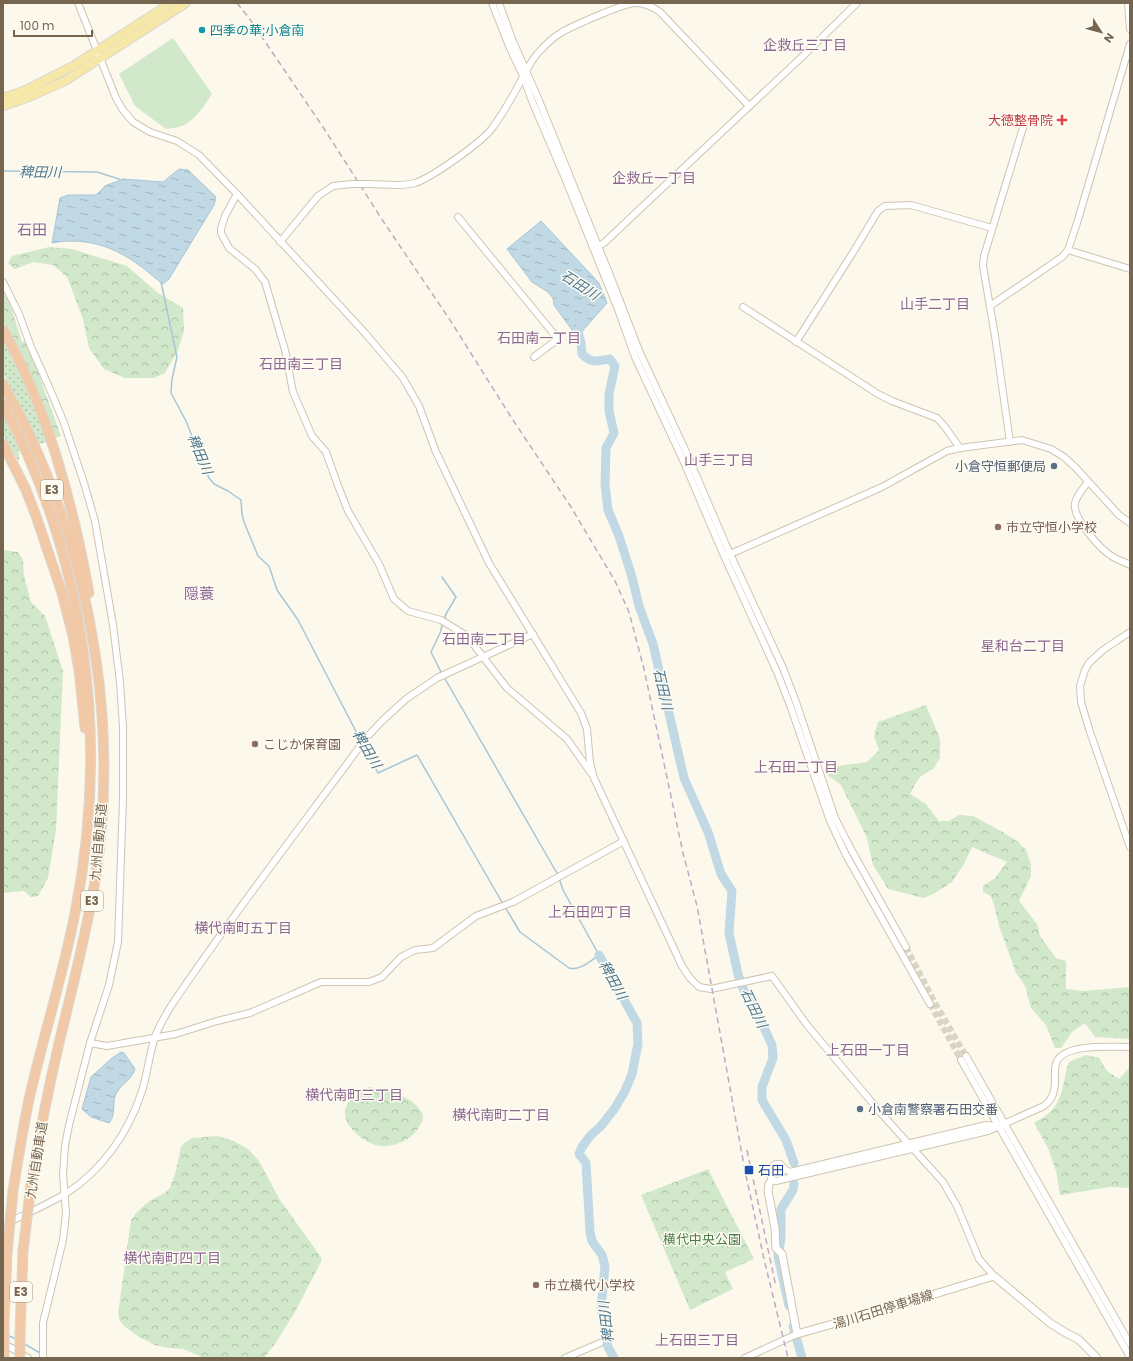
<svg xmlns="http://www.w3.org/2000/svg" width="1133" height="1361" viewBox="0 0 1133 1361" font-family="Poppins,'Noto Sans JP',sans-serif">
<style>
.grass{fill:url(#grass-dots)}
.forest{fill:url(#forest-crowns)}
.garden{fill:#d1e9ca}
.water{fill:url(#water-ripples);stroke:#a7c6d6}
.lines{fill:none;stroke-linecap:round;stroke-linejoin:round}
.stream{stroke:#a7c6d6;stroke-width:1.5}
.river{stroke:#c0d9e5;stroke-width:9}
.tertiary-tunnel{stroke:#dad4c5;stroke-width:6;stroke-dasharray:6 3;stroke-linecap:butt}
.tertiary-casing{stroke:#cec4b1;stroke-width:8}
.secondary-casing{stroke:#d0c4af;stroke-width:9}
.primary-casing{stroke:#dbd7d1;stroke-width:10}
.motorway-casing{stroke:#dbd7d1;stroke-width:11}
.tertiary{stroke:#fff;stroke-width:6}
.secondary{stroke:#fff;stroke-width:7}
.primary{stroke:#f6e8a9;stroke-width:8}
.motorway{stroke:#f2c9a7;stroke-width:9}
.rail{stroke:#bea9c6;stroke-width:1.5;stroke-dasharray:6 4;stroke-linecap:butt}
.tertiary-bridge-casing{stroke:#cec4b1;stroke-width:8;stroke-linecap:butt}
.motorway-bridge-casing{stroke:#dbd7d1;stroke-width:11;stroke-linecap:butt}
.tertiary-bridge{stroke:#fff;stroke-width:6}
.motorway-bridge{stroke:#f2c9a7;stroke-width:9}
.culture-dot{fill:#0f9aa8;stroke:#fefcf2;stroke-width:1.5}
.health-dot{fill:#e0444e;stroke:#fefcf2;stroke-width:1.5}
.service-dot{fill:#5c6f8a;stroke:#fefcf2;stroke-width:1.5}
.education-dot{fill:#8d6e63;stroke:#fefcf2;stroke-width:1.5}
.transit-dot{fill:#1a4fb4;stroke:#fefcf2;stroke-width:1.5}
.labels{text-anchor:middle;stroke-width:3;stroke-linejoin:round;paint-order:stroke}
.shield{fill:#fefcf2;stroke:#9f9280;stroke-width:1}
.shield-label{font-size:12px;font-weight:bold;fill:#76654f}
.culture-label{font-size:13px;fill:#0d838f;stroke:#fefcf2;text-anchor:start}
.health-label{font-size:13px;fill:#be3a42;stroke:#fefcf2;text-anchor:end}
.service-label{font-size:13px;fill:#4e5e75;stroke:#fefcf2;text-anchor:end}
.education-label{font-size:13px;fill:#785e54;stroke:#fefcf2;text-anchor:start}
.street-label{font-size:13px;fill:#76654f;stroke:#fefcf2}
.transit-label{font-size:13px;fill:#164399;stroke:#fefcf2;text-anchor:start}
.park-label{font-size:13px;fill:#4c7b47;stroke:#fefcf2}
.neighbourhood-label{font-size:14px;fill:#8c6791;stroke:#fefcf2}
.water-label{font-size:14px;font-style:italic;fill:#4d778f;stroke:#fefcf2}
.quarter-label{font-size:15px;fill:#8c6791;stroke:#fefcf2}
</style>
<defs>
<pattern id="grass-dots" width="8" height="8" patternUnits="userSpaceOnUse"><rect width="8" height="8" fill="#d1e9ca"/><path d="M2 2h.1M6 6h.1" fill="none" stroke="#aec0a6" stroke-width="1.8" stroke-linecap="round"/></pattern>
<pattern id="forest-crowns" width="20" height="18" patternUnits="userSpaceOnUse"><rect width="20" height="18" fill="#d1e9ca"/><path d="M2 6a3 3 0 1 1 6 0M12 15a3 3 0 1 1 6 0" fill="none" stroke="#aec0a6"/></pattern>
<pattern id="water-ripples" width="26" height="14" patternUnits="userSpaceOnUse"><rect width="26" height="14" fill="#c0d9e5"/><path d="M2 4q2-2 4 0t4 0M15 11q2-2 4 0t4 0" fill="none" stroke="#a1b4bc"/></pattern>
</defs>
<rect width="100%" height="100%" fill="#fcf9ec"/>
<g class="grass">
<path d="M3,340L23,380L48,442L39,444L3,373Z"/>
<path d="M3,414C11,430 21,444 19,462L3,434Z"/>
</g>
<g class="forest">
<path d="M49,247L72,249L127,266L158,293L183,308L184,331L178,350L165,373L154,378H125L104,369L89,348L83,319L67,277L53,265L33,262L15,269L8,263L12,256Z"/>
<path d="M3,290L12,310L22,342L25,341L38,372L61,436L53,439L47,422L49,420L13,339L3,321Z"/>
<path d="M3,550L18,552L23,560L24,576L31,602L45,616L63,671L56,830L48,878L38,896L31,897L24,891L3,893Z"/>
<path d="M926,705L940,739V758L934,768L920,777L914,786L910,794L926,804L939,821H949L959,815L973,816L1001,831L1017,841L1026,850L1031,864V876L1019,901L1037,924L1040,936L1056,958L1066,961V989L1084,991L1130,987V1039L1095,1037L1085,1023L1073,1031L1061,1048H1055L1046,1025L1031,1008L1025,986L1016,973L999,926L995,908L991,896L983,892V886L995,878L1007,862L972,847L964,864L952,882L935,893L924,898L888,889L873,865L867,838L841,785L825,773L830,767L867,762L879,750L874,736L878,722Z"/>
<path d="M1086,1055L1099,1058L1107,1071L1119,1079L1130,1067V1188L1110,1187L1060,1195L1056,1171L1048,1148L1034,1123C1040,1119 1048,1115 1052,1110C1064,1097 1063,1078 1069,1062Z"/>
<path d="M369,1087C385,1089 414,1096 422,1113C424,1118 422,1122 419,1127C413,1139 394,1148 380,1146C365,1144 339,1124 346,1107C350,1097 360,1092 369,1087Z"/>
<path d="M218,1136L234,1141L248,1149L259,1161L280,1200L321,1257L322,1260L295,1312L277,1341L264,1358H204L183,1349L168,1348L155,1345L139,1337L124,1326L120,1321L118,1314L131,1220L136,1213L148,1202L166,1192L170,1188L176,1170L181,1147L184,1143L192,1138Z"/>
<path d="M708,1169L754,1259L725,1272L733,1289L690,1310L641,1195Z"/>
</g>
<path class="garden" d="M173,38L212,94C204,106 194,123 179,127C175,128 170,128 166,129L135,106L119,74Z"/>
<g class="water">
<path d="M179,169L188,170L216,197L214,205L169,279L163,284C154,278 146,269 136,263C111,245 82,237 52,243L60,198L68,195H96L105,186L123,179L163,182Z"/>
<path d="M541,221L599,283L607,303L577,337L554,305L553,298L548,292L532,282L507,249Z"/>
<path d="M121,1052L124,1053L135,1069C131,1081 122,1083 117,1092C111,1102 117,1114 109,1123L91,1117L82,1109L91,1077L111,1059Z"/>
</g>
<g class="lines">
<g class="stream">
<path d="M3,171L97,172L119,179L120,180"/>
<path d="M161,282L177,357L172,379L171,393L186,421L205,469L209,478L214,484L228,491L241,500L242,514L244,522L258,556L269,566L277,590L298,620L361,741"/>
<path d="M442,577L456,597L446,614L444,620"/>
<path d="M442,674L431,652L440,633L443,623"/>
<path d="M444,677L558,875"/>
<path d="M363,744L378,773L417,755L503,904"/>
<path d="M505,907L520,932L569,968C580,971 590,961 599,955L563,890L559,878"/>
<path d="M7,1335L16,1339"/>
<path d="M23,1343L40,1353"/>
</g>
<g class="river">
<path d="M582,324L578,332L581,343L582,354C592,364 597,361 610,359L615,366L609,394V411L614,433L606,448L605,484L608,510L619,536L632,577L639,606L653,644L684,778L708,832L721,874L732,891L729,933L738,974L744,991L761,1021L772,1045L773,1058L762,1087V1100L786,1140L794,1163"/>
<path d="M599,955L637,1023L638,1044L632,1074L625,1091L615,1108L601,1126L590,1136L582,1147L579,1154L586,1163L590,1232L592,1241L602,1255L605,1266L601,1308L608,1347L614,1358"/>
<path d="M789,1306L778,1256L781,1238V1209L793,1190L794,1184"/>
<path d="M793,1326L802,1358"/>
</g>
<g class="tertiary-tunnel">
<path d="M906,947L934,1001L966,1056"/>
<path d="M930,1004L961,1060"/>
</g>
<defs>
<g id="tertiary">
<path d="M78,3L116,98L123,110L133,122L150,132L177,141L199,155L237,194L365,333L403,378L419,406L436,452L489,563L581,713L587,729L590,763L594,778L682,966L690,978L699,987L711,989L772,976L807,1025L880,1112L943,1182L957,1206L979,1259L994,1276"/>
<path d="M492,3L509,46L523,76L532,101L565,178L619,312L635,357L683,460L721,549L777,672L790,705L830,821L846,855L930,1004"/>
<path d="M499,3L512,39L538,98L609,273L640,353L688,456L726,545L783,668L796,702L835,818L852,851L906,947"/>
<path d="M1128,3L1130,29"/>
<path d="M369,184C383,184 401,187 415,183C431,178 484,141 493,127C504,112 514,94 523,77C527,69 532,59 539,52C545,45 554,37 562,32C573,26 624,3 635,3C644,3 653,7 660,12L749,106"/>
<path d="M237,194L225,216L221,229V233L229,248L255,269L265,282L285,350L293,392L312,436L326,452L337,483L348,511L379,564L394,599L408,611L441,620L467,636L507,688L567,739L591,773"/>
<path d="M458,217L558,339L534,357"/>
<path d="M280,242L318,196L333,186L352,184"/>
<path d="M596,247L604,243L641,208L805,54L857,3"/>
<path d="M1068,250L1130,269"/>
<path d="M3,282L19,314L31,347L49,387L64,423L84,483L95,521L113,625L120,682L123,727V799L118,942L109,985L90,1043L69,1125L65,1146L63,1174L66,1213L63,1240L43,1323V1358"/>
<path d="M990,306L1062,257L1068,250L1077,223L1130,44"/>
<path d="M743,307L878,394L892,401L937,418L945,427L960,448"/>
<path d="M796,342L852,254L878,211L885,206L911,205L992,228"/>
<path d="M1010,442L995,336L983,266L984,256L1025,121"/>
<path d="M1088,482C1083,488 1077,495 1075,503C1072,518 1101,550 1113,557C1118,560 1125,562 1130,565"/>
<path d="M728,555L882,487L947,451L960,448L1022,440L1051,449L1064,457L1075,467L1119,515L1130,523"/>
<path d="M1130,632L1103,650L1089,663L1085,670L1080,686L1081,702L1090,732L1130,847"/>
<path d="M90,1043L107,1046L176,1034L217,1021L250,1013L321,982H369L382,977L401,957L415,950L433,948L476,916L513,902L624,841"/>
<path d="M966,1056L1130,1344"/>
<path d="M961,1060L1130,1357"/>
<path d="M999,1126L986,1125L790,1172L786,1170L780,1164C775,1163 771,1166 769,1171L772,1180L776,1181L988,1131L1044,1106C1053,1099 1055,1091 1055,1079C1055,1073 1054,1067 1057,1061C1067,1043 1111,1047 1130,1047"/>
<path d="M3,1225C23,1215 45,1206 65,1194C102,1171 129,1132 142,1091C147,1075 149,1057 154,1040C157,1029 165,1016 171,1006C232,915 301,827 366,738L382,721L406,699L437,678L533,634"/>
<path d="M3,1343L28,1358"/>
<path d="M565,1358L600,1343"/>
<path d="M745,1358L797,1334"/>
</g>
<path id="secondary" d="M772,1180L769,1184L768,1191L775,1228L776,1248L782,1254L797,1334L879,1311L994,1276L1050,1323L1066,1333L1078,1339L1097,1358"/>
<g id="primary">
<path d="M3,98L26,90L73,66L171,3"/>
<path d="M3,106L29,97L65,81L186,3"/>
</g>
<g id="motorway">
<path d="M3,330C48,408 73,505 89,593"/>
<path d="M3,384C12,401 22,418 30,436C93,573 119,731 95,881C86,935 72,989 59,1043C48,1090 39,1137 31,1185"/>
<path d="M3,404C86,561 110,739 75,913C63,975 44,1034 30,1095C23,1127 18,1159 13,1191"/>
<path d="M3,444L26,490L36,516L62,593L73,636L79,670L85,728"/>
<path d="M4,1324L7,1253"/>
<path d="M20,1333L23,1251"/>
</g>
</defs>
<use href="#tertiary" class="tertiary-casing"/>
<use href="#secondary" class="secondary-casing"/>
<use href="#primary" class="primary-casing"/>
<use href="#motorway" class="motorway-casing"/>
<use href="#tertiary" class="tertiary"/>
<use href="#secondary" class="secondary"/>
<use href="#primary" class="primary"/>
<use href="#motorway" class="motorway"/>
<g class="rail">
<path d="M237,3L249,18L323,127L383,221L450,320L511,417L571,507L615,581L629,612L644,669L683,853L697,906L745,1171L764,1259L788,1358"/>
<path d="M747,1150L776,1287"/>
</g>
<defs>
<path id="tertiary-bridge" d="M352,184H369"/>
<g id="motorway-bridge">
<path d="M23,1251L31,1185"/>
<path d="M7,1253L13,1191"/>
<path d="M4,1324V1358"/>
<path d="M20,1333V1358"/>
</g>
</defs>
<use href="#tertiary-bridge" class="tertiary-bridge-casing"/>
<use href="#motorway-bridge" class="motorway-bridge-casing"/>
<use href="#tertiary-bridge" class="tertiary-bridge"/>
<use href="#motorway-bridge" class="motorway-bridge"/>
</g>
<circle class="culture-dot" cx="202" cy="30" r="4"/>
<path class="health-dot" d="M1060 114h4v4h4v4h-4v4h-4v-4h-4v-4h4z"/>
<g class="service-dot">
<circle cx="1054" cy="466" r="4"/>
<circle cx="860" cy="1109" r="4"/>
</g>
<g class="education-dot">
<circle cx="998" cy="527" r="4"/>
<circle cx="255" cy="744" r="4"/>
<circle cx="536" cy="1285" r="4"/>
</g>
<rect class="transit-dot" x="744" y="1165" width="10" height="10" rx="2"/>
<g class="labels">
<g class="shield">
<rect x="41" y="480" width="22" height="20" rx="3"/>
<rect x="81" y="891" width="22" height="20" rx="3"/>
<rect x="10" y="1282" width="22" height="20" rx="3"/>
</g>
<g class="shield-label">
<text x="52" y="494">E3</text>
<text x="92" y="905">E3</text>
<text x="21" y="1296">E3</text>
</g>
<g class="culture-label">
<text x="210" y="35">四季の華;小倉南</text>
</g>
<g class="health-label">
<text x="1053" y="125">大徳整骨院</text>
</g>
<g class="service-label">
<text x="1046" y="471">小倉守恒郵便局</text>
<text x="868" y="1114" text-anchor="start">小倉南警察署石田交番</text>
</g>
<g class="education-label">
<text x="1006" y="532">市立守恒小学校</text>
<text x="263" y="749">こじか保育園</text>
<text x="544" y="1290">市立横代小学校</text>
</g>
<g class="street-label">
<text transform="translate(98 842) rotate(-85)" y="5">九州自動車道</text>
<text transform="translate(36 1160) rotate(-81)" y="5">九州自動車道</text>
<text transform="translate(883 1309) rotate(-17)" y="5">湯川石田停車場線</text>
</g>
<g class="transit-label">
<text x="758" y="1175">石田</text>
</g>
<g class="park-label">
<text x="702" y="1244">横代中央公園</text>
</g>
<g class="neighbourhood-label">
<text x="805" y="50">企救丘三丁目</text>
<text x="654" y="183">企救丘一丁目</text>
<text x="935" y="309">山手二丁目</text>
<text x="539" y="343">石田南一丁目</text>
<text x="301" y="369">石田南三丁目</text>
<text x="719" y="465">山手三丁目</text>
<text x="484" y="644">石田南二丁目</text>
<text x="1023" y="651">星和台二丁目</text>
<text x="796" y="772">上石田二丁目</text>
<text x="590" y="917">上石田四丁目</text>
<text x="243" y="933">横代南町五丁目</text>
<text x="868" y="1055">上石田一丁目</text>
<text x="354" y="1100">横代南町三丁目</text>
<text x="501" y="1120">横代南町二丁目</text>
<text x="172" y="1263">横代南町四丁目</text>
<text x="697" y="1345">上石田三丁目</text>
</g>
<g class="water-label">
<text transform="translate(40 172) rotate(1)" y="5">稗田川</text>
<text transform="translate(580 285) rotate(33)" y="5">石田川</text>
<text transform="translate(200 454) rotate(67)" y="5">稗田川</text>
<text transform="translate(663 689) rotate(77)" y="5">石田川</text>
<text transform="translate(367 749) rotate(59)" y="5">稗田川</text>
<text transform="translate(613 980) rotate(61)" y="5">稗田川</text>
<text transform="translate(754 1008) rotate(64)" y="5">石田川</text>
<text transform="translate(606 1322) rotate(-97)" y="5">稗田川</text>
</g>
<g class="quarter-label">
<text x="32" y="235">石田</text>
<text x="199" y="599">隠蓑</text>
</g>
</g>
<rect width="1133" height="1361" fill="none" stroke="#76654f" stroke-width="8"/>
<g transform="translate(1101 32) rotate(126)" stroke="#fefcf2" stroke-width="3" paint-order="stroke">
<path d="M0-3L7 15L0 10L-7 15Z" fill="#76654f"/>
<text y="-6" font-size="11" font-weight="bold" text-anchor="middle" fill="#76654f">N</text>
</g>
<path d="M14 30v6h78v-6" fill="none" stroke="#76654f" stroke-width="2"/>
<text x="20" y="30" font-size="12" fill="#76654f" stroke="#fefcf2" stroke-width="3" paint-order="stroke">100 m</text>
</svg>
